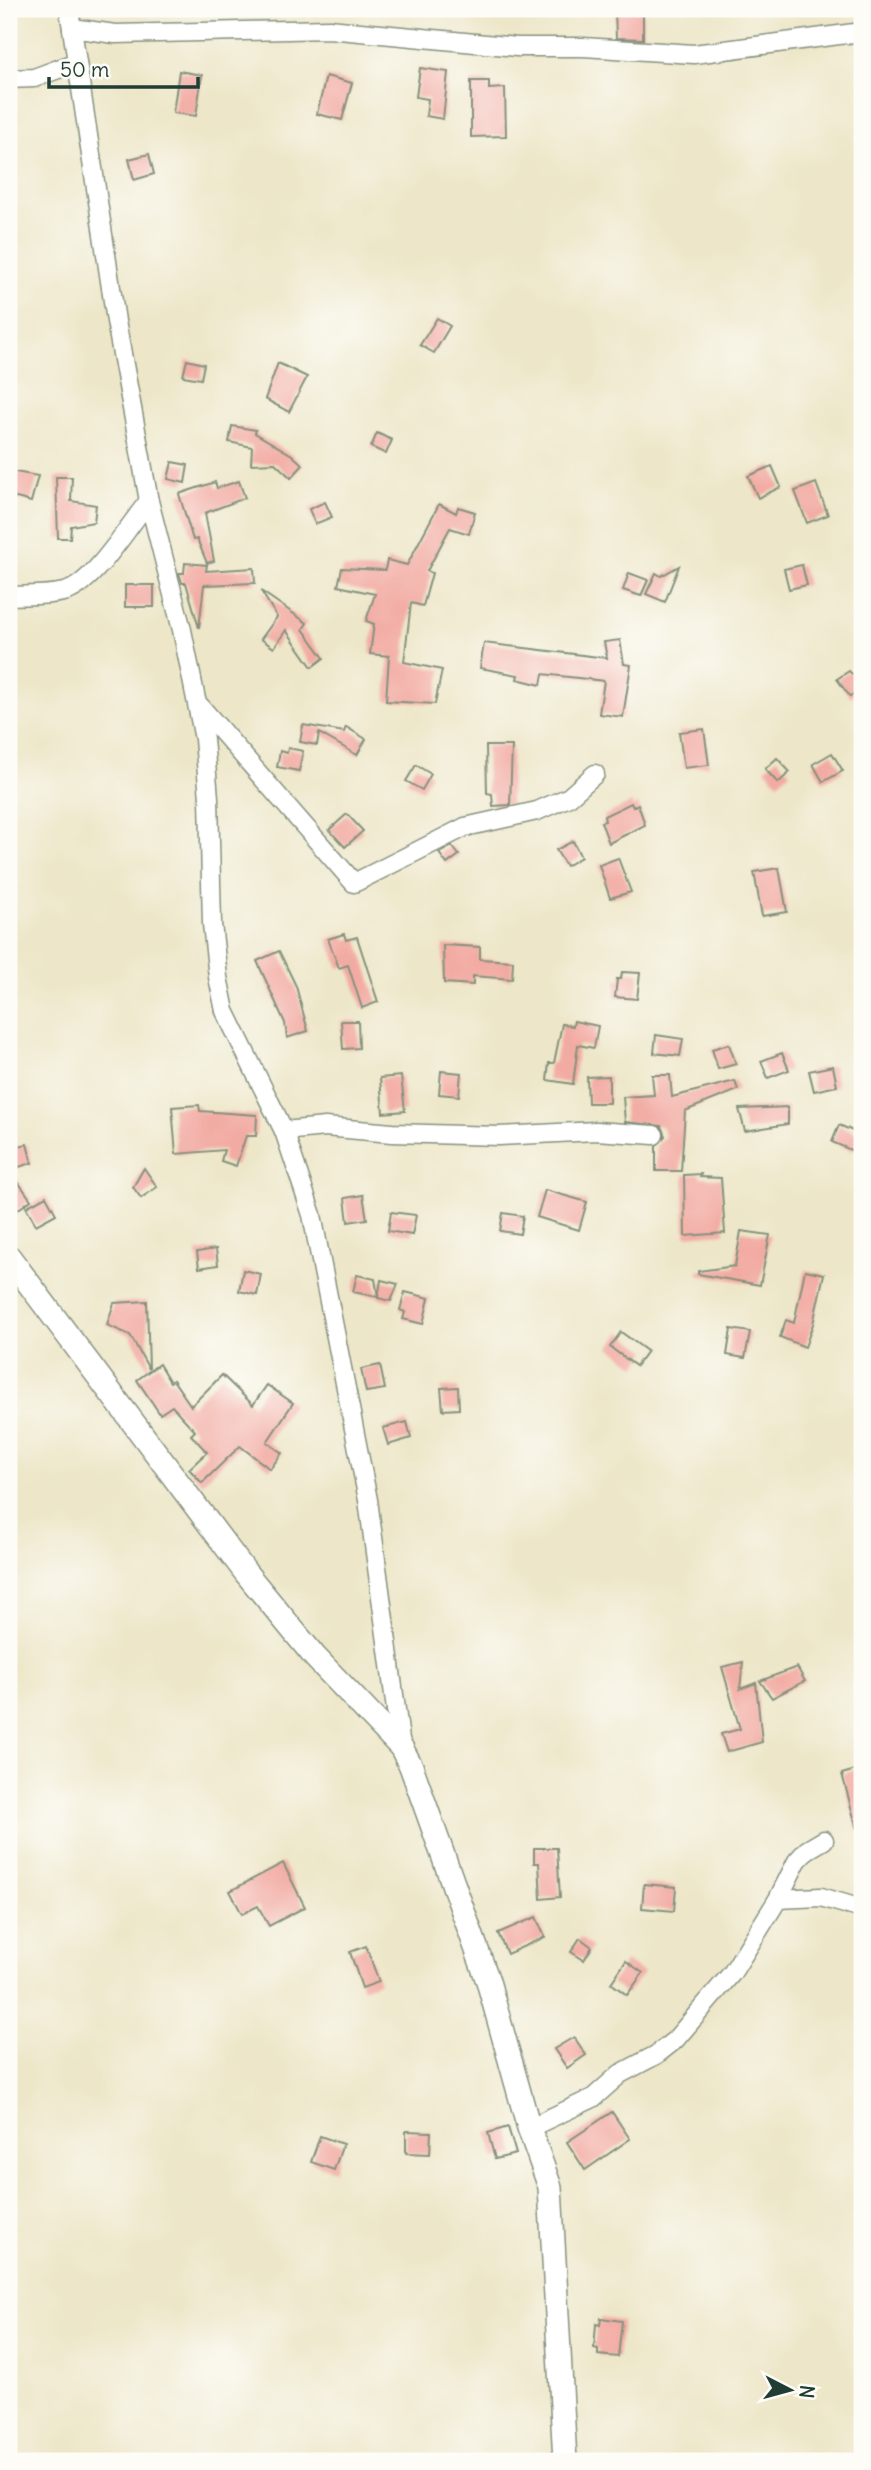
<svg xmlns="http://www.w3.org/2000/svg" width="871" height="2470" viewBox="0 0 871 2470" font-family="Delius,sans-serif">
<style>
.building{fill:#f2aba3}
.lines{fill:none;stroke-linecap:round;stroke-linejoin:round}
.minor-casing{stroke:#86927e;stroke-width:21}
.tertiary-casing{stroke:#86927e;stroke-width:26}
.minor{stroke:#fff;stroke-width:18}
.tertiary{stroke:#fff;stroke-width:23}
</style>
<rect width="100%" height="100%" fill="#fdfcf7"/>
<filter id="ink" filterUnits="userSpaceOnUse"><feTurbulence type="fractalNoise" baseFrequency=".0143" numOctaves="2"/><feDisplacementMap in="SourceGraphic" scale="14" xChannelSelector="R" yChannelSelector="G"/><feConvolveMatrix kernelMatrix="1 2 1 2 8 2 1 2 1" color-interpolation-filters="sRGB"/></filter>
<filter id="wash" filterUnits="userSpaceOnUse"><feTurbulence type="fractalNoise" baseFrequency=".00686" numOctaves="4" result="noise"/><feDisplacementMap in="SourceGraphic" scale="28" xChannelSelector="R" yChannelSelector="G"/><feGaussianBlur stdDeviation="1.57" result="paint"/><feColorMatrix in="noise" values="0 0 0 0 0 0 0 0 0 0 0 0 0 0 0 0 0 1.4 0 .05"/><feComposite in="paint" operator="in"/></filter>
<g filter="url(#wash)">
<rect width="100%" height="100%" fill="#ede6c8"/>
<g id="blocks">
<g class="building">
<path d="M615,9H643V39L616,38Z"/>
<path d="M420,68L448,72L443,119L426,116L428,99L416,97Z"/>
<path d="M179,71L202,75L196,116L173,113Z"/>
<path d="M326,76L352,83L342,120L317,114Z"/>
<path d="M471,81H489V89L505,88L506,136L471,137Z"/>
<path d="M149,154L154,174L134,180L129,159Z"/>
<path d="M437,318L450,326L434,353L420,345Z"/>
<path d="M187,360L204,364L201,379L183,376Z"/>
<path d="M278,363L307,377L289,412L265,399Z"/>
<path d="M232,426L256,430L255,433L292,455L303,465L291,478L275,463L251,464L252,447L229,442Z"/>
<path d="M377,433L392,440L386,454L371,447Z"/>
<path d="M172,462L188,465L185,483L168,479Z"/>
<path d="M772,466L781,487L758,498L748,476Z"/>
<path d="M9,471L38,476L31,502L9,496Z"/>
<path d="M56,477H72L71,501L96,505L94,522L71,526L70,538H58Z"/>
<path d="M239,481L245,498L205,513L214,561L207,563L197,539L193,540L179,494L215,482L217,488Z"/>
<path d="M816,483L828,515L807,523L795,491Z"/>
<path d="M325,502L332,517L315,524L309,509Z"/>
<path d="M439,504L456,513L458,507L475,512L469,534L450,528L427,571L432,573L423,606L411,603L404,662L442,670L435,704L386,701L389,656L370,654L374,624L366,621L375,594L338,586L342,568L385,570L387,560L407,565Z"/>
<path d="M185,563L207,565L206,571L254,568L255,583L204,585L199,628L186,583H182L179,573H184Z"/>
<path d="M802,565L807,585L789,589L784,569Z"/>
<path d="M679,566L665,602L646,594L656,573L661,576Z"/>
<path d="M629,573L648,580L641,596L623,590Z"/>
<rect x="125" y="585" width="29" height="22"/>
<path d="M261,591L307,623L303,629L324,658L312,667L286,630L274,648L261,639L277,617Z"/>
<path d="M620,640L624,664L631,665L623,717L599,714L604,681L543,674L541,685L517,679L518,675L480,668L484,643L607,658L604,642Z"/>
<path d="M862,668V689L850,697L837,679L849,671L853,675Z"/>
<path d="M303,725L344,732L346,727L366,739L357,755L319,733L317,745L300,742Z"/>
<path d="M704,729L709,765L684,768L679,732Z"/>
<path d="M486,746H512L510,805L493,806L492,794L487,793Z"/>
<path d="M288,748L303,751L299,771L277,767L280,751L287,753Z"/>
<path d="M832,753L843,771L823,782L813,764Z"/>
<path d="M777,758L790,772L778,783L765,769Z"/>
<path d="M416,765L431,774L422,790L406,781Z"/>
<path d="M631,803L633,807L638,804L645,825L609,843L601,822L605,821L604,816Z"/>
<path d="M347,814L363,831L345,847L329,830Z"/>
<path d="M573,841L581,857L566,866L556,850Z"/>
<path d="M452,846L459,855L447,864L439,853Z"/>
<path d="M618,858L631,892L610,898L599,865Z"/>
<path d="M779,868L787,912L762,916L754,872Z"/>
<path d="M344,934L346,940L357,937L378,1002L362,1008L348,965L339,968L328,939Z"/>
<path d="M443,945L480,947V959L513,961L512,979L473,976V985L444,983Z"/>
<path d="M279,951L296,986L308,1031L287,1038L285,1023L257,961Z"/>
<path d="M622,972L640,973L637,999L615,997L617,979H621Z"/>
<path d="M341,1021H358L359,1048L343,1049Z"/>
<path d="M574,1021L598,1026L594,1048L578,1045L573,1084L547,1080L549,1063H554L562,1024L573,1026Z"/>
<path d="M656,1035L683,1039L680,1056L654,1053Z"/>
<path d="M729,1044L736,1064L718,1069L712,1049Z"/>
<path d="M782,1053L789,1070L768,1078L761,1061Z"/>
<path d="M833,1066L837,1086L814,1091L809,1071Z"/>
<path d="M441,1071L461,1073L459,1096L439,1094Z"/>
<path d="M652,1075H670L672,1097L735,1081L738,1090L685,1111L681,1171H656V1146L665,1136L661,1126L625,1122L623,1097L654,1095Z"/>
<path d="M401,1076L405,1111L383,1113L380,1078Z"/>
<path d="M609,1076V1103H588L587,1077Z"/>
<path d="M199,1105L200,1111L257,1115L256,1136H246L236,1166L221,1161L224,1150L176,1154L172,1107Z"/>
<path d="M788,1107V1124L745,1131L739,1109Z"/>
<path d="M839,1125L860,1134L853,1151L832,1142Z"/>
<path d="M27,1144L32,1163L12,1169L9,1149Z"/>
<path d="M144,1168L157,1187L141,1198L133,1187Z"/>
<path d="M9,1169L31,1200L9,1216Z"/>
<path d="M701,1174L700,1177L721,1178L725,1233L685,1236L684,1175Z"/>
<path d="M545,1190L587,1202L579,1230L537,1217Z"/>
<path d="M363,1195L367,1219L348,1222L345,1198Z"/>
<path d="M46,1196L56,1214L36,1225L26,1207Z"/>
<path d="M391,1212L416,1215L412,1235L388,1231Z"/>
<path d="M503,1213L523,1216L520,1234L500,1231Z"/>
<path d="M741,1231L770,1235L760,1285L698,1274V1271L735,1266Z"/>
<path d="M216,1249L218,1265L199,1268L197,1252Z"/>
<path d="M243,1270L261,1274L257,1295L239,1291Z"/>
<path d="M805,1270L824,1274L813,1324L805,1347L780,1337L786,1320L794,1323Z"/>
<path d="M357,1275L375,1279L378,1297L353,1292Z"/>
<path d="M381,1280L398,1284L391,1301L378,1298Z"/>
<path d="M405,1292L429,1298L423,1324L403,1319L405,1312L400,1310Z"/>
<path d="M147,1301L149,1369L130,1335L107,1325L114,1303Z"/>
<path d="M731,1329L750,1332L745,1358L727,1355Z"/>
<path d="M621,1332L647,1351L636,1366L610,1347Z"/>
<path d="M159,1364L170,1382L173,1380L191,1406L222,1375L253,1405L267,1385L293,1403L267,1442L282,1453L270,1469L240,1446L202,1483L189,1469L207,1452L191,1435L195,1431L172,1406L160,1414L137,1380Z"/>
<path d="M380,1365L385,1389L366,1392L361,1369Z"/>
<path d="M458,1387L459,1409L443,1410L441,1388Z"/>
<path d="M407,1422L411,1438L388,1445L383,1428Z"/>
<path d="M743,1662L740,1689L756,1683L762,1742L727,1752L721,1734L740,1729L722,1667Z"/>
<path d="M797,1667L805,1681L772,1698L760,1681Z"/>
<path d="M862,1768V1828L857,1829L842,1774Z"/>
<path d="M534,1848H557L560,1897L541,1899L539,1863H534Z"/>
<path d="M283,1863L305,1907L269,1926L258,1906L242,1914L230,1891Z"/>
<path d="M644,1884L676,1887L674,1911L642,1908Z"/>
<path d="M536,1917L545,1937L507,1954L498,1933Z"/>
<path d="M580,1938L592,1947L584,1960L571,1952Z"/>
<path d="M366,1946L379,1982L362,1988L350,1952Z"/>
<path d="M626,1961L643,1973L627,1995L611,1983Z"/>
<path d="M574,2037L586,2055L567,2068L554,2049Z"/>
<path d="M612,2112L630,2139L585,2170L567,2142Z"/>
<path d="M508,2127L516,2154L495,2159L488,2133Z"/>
<path d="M406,2131L431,2132L430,2154L406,2153Z"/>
<path d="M320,2136L343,2144L334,2170L311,2162Z"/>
<path d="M601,2318L622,2321L618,2357L598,2355V2349L594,2348L596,2324L600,2325Z"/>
</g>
</g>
</g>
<g filter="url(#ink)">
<use href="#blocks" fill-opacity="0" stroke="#86927e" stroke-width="2"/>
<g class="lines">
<defs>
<g id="minor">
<path d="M69,9L116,321L149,501L182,630L204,739L209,798L212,924L218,977L225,1011L284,1131L312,1215L368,1500L401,1747"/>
<path d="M72,28L115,34L329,29L517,47H583L694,54L862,32"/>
<path d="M9,79L34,78L77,62"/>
<path d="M9,596C27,595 46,596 64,592C92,587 130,523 149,501"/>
<path d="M199,705L354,883L465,827L537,811L569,797L595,774"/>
<path d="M284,1131L325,1127L392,1133L499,1136L596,1131L654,1135"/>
<path d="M778,1899L821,1897L862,1909"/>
<path d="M529,2128L593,2098L620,2074L656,2055L675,2040L732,1973L778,1899L797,1861L807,1850L824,1840"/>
</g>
<path id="tertiary" d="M9,1257L246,1573L315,1657L401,1747L411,1766L488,1981L529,2128L550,2187L565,2461"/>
</defs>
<use href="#minor" class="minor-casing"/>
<use href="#tertiary" class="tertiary-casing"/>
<use href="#minor" class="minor"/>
<use href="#tertiary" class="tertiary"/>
</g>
</g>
<rect width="871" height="2470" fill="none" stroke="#fdfcf7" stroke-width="35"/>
<g transform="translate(790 2390) rotate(96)" stroke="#fdfcf7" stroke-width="5" paint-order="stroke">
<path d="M0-5L12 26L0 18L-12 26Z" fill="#1f3d34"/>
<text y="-10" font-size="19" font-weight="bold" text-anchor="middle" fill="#1f3d34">N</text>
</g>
<path d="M49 77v10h149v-10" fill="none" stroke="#1f3d34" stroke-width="3.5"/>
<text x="60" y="77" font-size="21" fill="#1f3d34" stroke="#fdfcf7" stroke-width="5" paint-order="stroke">50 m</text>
</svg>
